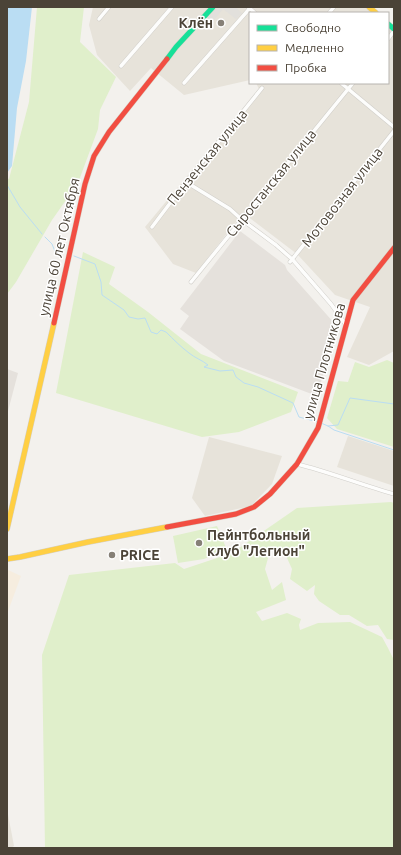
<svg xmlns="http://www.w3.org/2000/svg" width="401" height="855" viewBox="0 0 401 855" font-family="Ubuntu,sans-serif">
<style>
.residential{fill:#e7e3da}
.commercial{fill:#f6eddf}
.industrial{fill:#e5e1dc}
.green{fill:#e0efcb}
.parking{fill:#e2e0dc}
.water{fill:#baddf3}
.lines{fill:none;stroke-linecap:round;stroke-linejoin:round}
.stream{stroke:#baddf3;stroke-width:1}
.street-casing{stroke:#d1cfca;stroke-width:4.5}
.fast-casing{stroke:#d4d0c4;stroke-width:6}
.slow-casing{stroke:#d4d0c4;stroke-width:6}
.jam-casing{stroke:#d4d0c4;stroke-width:6}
.street{stroke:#fdfdfc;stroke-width:3.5}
.fast{stroke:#16e098;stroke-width:5}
.slow{stroke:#ffcf43;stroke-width:5}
.jam{stroke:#f24e42;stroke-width:5}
.poi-dot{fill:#868077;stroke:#fff;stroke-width:1.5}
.labels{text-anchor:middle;stroke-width:3;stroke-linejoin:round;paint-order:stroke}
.poi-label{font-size:14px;font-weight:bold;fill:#4b4337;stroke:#fff;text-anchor:start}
.street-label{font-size:14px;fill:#4b4337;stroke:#fff}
</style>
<rect width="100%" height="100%" fill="#f3f1ed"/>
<g class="residential">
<path d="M93,7H367L374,13H250V80L184,95L151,68L130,91L97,55L89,25Z"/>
<path d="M388,23L394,27V351L369,365L347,357L370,307L335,295L297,254L243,213L196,273L173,264L145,227L259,89L256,83H388Z"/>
<path d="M348,436L394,451V486L337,467Z"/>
<path d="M209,437L282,456L272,484L251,506L205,516L192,498Z"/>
<path d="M7,809L14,846L11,848H7Z"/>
</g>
<path class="commercial" d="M8,570L21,576L7,614V571Z"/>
<g class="industrial">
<path d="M240,231L285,265L287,270L335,324L326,364L317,396L309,393L224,361L180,329L189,316L180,309Z"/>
<path d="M7,369L18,373L7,415Z"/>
</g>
<g class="green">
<path d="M37,7H84L80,42L116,77L100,110L98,129L78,183L52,220L16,282L7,294V178L9,179L29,102Z"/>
<path d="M83,252L115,267L109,284L148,312L201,354L298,392L291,412L239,432L202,437L56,393Z"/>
<path d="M387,360L394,363V447L337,429L327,418L338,381L348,382L355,362L369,367Z"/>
<path d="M391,502L394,503V640L387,639L378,625L367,626L349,615H340L319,601L314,594L315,585L307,591L290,579L292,569L283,549L270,551L265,569L272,590L282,582L286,600L256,612L262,621L287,613L301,619L299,625L300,630L318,623L350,622L382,637L388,648L394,660V848H45L42,655L69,575L175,563L184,569L232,553L297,508Z"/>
<path d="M217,526L227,550L204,559L178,563L173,536Z"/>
</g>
<path class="parking" d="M217,7H235L242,13L236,19L223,9L210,25L205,21Z"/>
<path class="water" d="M7,7H32L26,61L17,108L12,166L7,173Z"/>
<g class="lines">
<g class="stream">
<path d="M7,185L20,207L42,234"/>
<path d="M45,237L52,244L56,254L63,253"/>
<path d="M74,256L95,264L101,282L102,295L124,310L129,317L138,319L145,318L151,332L157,334L161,330L166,332C173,339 181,347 189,353C195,358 202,360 208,365L204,367L220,371L233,370L236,377L244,383L258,387L293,403L299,417L318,422"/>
<path d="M321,423L328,426L334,430L394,450"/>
<path d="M328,426L338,425L350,398L394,404"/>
</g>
<defs>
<g id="street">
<path d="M248,7L255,13"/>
<path d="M329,13L334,7"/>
<path d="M99,19L109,7"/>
<path d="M388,39L394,31"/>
<path d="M121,66L172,7"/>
<path d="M184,83L251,7"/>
<path d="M341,83L394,127"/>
<path d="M186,182L230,209L241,219L276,245L292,259L331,304L346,325"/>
<path d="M152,227L186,182L262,88"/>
<path d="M290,262L394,131"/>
<path d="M191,282L353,83"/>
<path d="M297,464C330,472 361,485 394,494"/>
</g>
<g id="fast">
<path d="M388,24L394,29"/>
<path d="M167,59L176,47L213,7"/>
</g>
<g id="slow">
<path d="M369,7L376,13"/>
<path d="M7,529L54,323"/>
<path d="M7,559L20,557L88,542L167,527"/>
</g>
<g id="jam">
<path d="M54,323L85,184L94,156L109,132L167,59"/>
<path d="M167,527L236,514L254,507L270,494L297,464L318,428L353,300L394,248"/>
</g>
</defs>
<use href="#street" class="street-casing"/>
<use href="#fast" class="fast-casing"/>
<use href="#slow" class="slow-casing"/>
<use href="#jam" class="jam-casing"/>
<use href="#street" class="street"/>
<use href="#fast" class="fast"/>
<use href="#slow" class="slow"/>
<use href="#jam" class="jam"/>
</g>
<g class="poi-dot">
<circle cx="221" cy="23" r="4"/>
<circle cx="199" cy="543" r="4"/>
<circle cx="112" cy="555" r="4"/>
</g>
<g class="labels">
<g class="poi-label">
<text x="213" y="28" text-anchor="end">Клён</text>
<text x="207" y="540">Пейнтбольный<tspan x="207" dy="16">клуб "Легион"</tspan></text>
<text x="120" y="560">PRICE</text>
</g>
<g class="street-label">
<text transform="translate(207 157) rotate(-51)" y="5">Пензенская улица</text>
<text transform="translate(271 183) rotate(-51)" y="5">Сыростанская улица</text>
<text transform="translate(342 197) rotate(-52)" y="5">Мотовозная улица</text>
<text transform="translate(59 247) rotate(-77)" y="5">улица 60 лет Октября</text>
<text transform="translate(324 361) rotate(-74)" y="5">улица Плотникова</text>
</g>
</g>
<rect width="401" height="855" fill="none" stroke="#4b4337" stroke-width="16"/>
<rect x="249" y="12" width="140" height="72" fill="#ffffff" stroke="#b7b4af"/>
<rect x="257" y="25" width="20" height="6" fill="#16e098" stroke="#b7b4af"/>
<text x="285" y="32" font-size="12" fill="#4b4337">Свободно</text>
<rect x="257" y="45" width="20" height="6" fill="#ffcf43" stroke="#b7b4af"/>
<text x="285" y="52" font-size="12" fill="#4b4337">Медленно</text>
<rect x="257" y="65" width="20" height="6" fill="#f24e42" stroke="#b7b4af"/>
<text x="285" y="72" font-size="12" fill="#4b4337">Пробка</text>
</svg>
